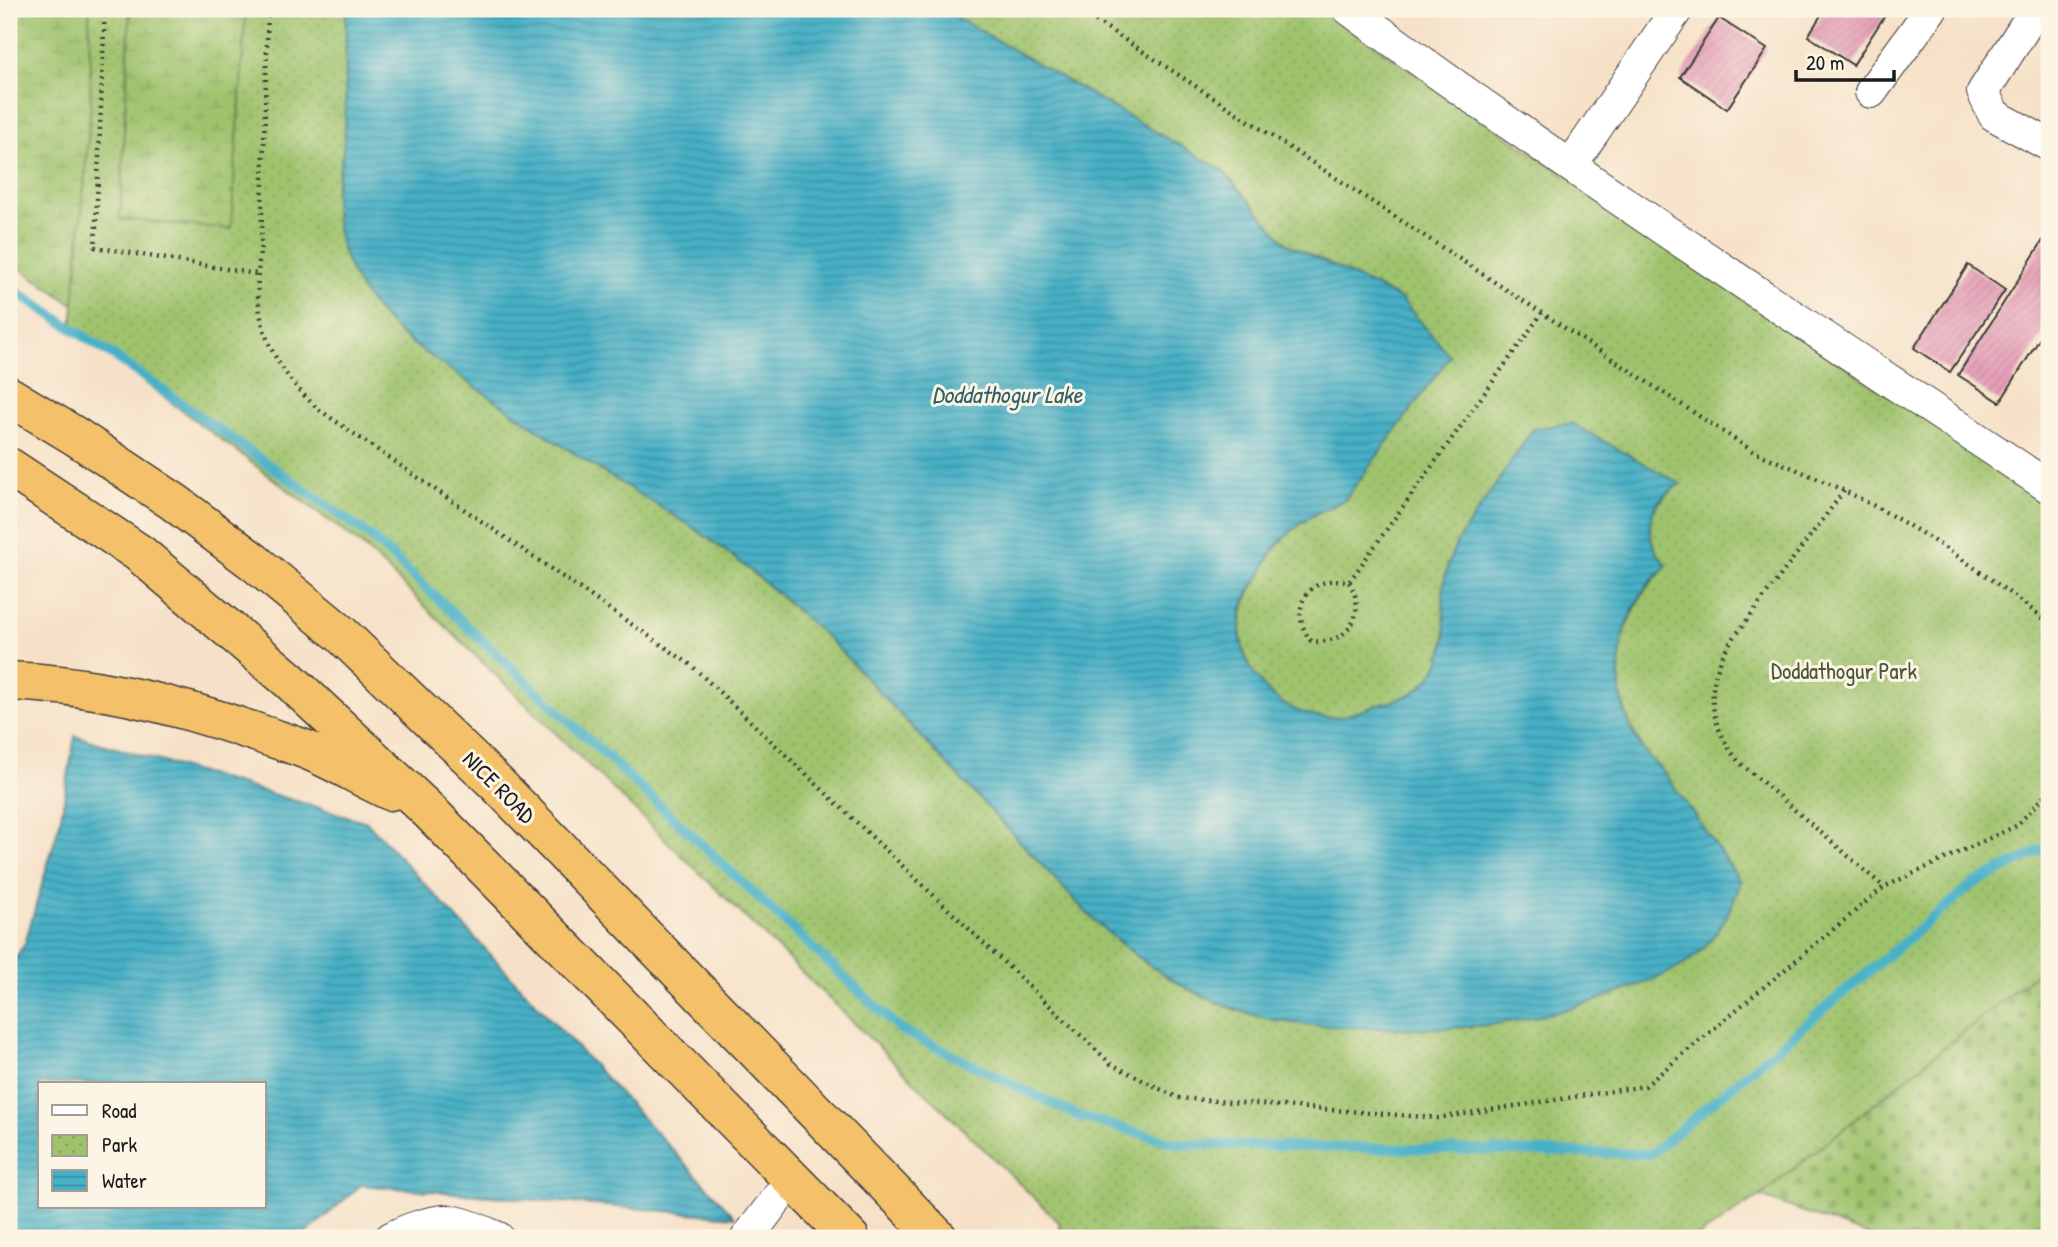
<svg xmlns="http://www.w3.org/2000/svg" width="2058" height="1247" viewBox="0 0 2058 1247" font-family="'Patrick Hand',sans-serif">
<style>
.wetland{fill:url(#wetland-marsh);stroke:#5e7044;stroke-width:2}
.cemetery{fill:url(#cemetery-stones);stroke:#5e7044;stroke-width:2}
.park{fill:url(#park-dots);stroke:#5e7044;stroke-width:2}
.water{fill:url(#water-rules);stroke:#326671;stroke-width:2;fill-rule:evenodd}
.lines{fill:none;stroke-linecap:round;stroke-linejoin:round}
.stream{stroke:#47b0c6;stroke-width:10}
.building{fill:url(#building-hatch)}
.street-casing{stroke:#3d3a36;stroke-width:34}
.highway-casing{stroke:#3d3a36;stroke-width:41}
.path{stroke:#3d3a36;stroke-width:4.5;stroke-dasharray:2 5;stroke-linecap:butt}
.street{stroke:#fff;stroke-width:32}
.highway{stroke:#f4c16a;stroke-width:38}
.labels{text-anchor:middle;stroke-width:6;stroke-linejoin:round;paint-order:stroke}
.park-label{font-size:23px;fill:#4a5638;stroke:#fcf5e5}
.street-label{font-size:23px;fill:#1c1c1c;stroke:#fcf5e5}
.water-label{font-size:24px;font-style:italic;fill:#2f5f68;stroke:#fcf5e5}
</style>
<defs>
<pattern id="wetland-marsh" width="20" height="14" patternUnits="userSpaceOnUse" patternTransform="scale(1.75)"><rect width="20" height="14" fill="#9fc36d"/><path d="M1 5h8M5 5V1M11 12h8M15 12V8" fill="none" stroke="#88a75e"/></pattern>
<pattern id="cemetery-stones" width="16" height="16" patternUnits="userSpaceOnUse" patternTransform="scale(1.75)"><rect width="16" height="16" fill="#9fc36d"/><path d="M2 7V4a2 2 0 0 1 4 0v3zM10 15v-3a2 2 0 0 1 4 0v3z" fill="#88a75e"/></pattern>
<pattern id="park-dots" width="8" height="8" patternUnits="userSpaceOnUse" patternTransform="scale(1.75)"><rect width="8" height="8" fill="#9fc36d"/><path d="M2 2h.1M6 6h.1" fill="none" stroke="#88a75e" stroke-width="1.8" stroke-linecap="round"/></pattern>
<pattern id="water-rules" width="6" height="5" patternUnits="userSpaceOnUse" patternTransform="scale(1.75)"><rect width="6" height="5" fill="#47b0c6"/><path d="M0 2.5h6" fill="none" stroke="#3a8ea0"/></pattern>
<pattern id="building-hatch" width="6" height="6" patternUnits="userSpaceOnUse" patternTransform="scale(1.75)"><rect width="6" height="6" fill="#e192b0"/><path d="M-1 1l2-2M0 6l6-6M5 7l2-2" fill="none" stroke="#c07d97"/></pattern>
</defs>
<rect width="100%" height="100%" fill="#fcf5e5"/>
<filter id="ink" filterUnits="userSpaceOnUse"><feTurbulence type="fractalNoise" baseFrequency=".0143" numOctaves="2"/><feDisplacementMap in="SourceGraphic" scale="14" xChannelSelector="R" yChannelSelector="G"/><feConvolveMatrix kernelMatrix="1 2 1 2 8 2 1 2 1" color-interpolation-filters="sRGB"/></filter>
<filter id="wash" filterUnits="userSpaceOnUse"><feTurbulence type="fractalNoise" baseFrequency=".00686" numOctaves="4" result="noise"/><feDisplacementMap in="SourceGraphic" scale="28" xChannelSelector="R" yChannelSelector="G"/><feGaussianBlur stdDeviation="1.57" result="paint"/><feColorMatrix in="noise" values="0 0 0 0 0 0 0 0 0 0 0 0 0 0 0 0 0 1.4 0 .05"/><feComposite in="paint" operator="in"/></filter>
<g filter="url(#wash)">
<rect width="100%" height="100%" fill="#f6e1c8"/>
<g class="wetland">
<path d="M9,9H89L91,105L74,305L9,261Z"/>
<path d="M130,9H246L232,229L120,219Z"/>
</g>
<path class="cemetery" d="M2049,963V1238H1875L1760,1196Z"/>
<path class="park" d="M89,9H130L120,219L231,229L246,9H346C345,53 347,99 344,143C343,161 336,178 335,196C333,261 369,313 420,349C480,389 539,432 600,470C635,492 670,512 704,535C750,568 792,605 834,644L1088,914C1124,949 1163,978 1209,999C1262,1024 1318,1026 1375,1028C1405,1028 1435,1029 1465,1027C1527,1023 1588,1005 1645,982L1652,762C1603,695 1608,625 1667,566C1637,533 1647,507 1680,484L1443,606C1451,648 1439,684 1396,701C1390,704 1382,704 1376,706C1355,713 1336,721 1313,716C1250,703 1220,633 1257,580C1262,572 1265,564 1270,556C1287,528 1315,512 1345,500L1401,299L1287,244L1222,170L942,9H1322L1865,380L2049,497V963L1760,1196L1696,1238H1060V1223L363,546L72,328L91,105Z"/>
<g class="water">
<path d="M346,9H942L1222,170L1287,244L1401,299L1450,356L1345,500C1315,512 1288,527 1270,556C1266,562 1264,569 1261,575C1257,581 1252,586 1249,592C1230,628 1243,666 1270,693C1286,710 1315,719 1338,717C1353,715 1364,709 1378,705C1403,699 1420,694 1435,670C1454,639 1440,616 1444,583C1446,569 1451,555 1457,542L1533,429L1571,423L1681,484C1646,503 1640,536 1667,566C1661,572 1653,578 1648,585C1614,630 1610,692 1637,741C1646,757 1661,767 1671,782C1695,815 1718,849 1741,882C1730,914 1713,945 1685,964C1669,974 1649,981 1631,988C1579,1008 1523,1023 1466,1027C1436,1029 1406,1028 1376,1028C1331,1027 1288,1026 1244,1012C1184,993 1133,958 1088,914L834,644C792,605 750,568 704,535C670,512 635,492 600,470C539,432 480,389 420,349C369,313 333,261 335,196C336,178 343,161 344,143C347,99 345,53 346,9Z"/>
<path d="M75,736L367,822L735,1217L361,1185L301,1238H9V969L25,943L60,822ZM40,1084H264V1207H40Z"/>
</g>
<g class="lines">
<path class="stream" d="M9,287L111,354L370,536L901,1030L1078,1116L1179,1144L1651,1154L1973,884L2049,846"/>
</g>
<g id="blocks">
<g class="building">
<path d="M1825,9H1889L1853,65L1808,36Z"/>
<path d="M1719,18L1767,49L1727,109L1680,77Z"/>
<path d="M2049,231V324L2000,402L1958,375Z"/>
<path d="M1968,265L2005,290L1950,372L1914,348Z"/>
</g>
</g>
</g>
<g filter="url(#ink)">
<use href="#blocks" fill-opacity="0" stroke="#3d3a36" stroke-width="2"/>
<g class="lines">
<defs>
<g id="street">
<path d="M1349,9C1577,176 1815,330 2049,487"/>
<path d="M2036,9L1983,92L1994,115L2049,145"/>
<path d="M1871,92L1931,9"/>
<path d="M1571,165L1677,9"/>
<path d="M391,1238C406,1230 433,1220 450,1221C466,1223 484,1232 498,1238"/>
<path d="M747,1238L792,1179"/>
</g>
<g id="highway">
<path d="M9,396L75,436L174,502L254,562L340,633L498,785L938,1238"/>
<path d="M9,467L139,553L289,680L429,811L850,1238"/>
<path d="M9,681C94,684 178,705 258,733C277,740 296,745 314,753C339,764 364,779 390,791"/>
</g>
</defs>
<use href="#street" class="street-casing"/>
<use href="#highway" class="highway-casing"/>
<g class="path">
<path d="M105,9L95,247L256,274"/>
<path d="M268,9L261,246C250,315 266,361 318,409L691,665L1111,1064L1178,1098L1438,1118L1645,1086L1884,887L2016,826L2049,792"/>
<path d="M1078,9L1754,452C1789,466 1824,481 1857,497C1926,532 1989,576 2049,623"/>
<path d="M1844,491L1729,644C1704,687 1708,723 1739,762L1884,887"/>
<path d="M1349,582C1369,614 1347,646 1311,641C1286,608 1309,573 1349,582L1542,313"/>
</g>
<use href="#street" class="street"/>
<use href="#highway" class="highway"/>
</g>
</g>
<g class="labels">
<g class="park-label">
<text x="1844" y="679">Doddathogur Park</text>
</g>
<g class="street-label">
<text transform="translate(499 787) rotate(45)" y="8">NICE ROAD</text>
</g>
<g class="water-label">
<text x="1007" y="403">Doddathogur Lake</text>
</g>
</g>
<rect width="2058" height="1247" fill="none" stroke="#fcf5e5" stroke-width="35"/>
<rect x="38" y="1082" width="228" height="126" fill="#fcf5e5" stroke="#a29e95" stroke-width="2"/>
<rect x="52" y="1105" width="35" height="10" fill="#ffffff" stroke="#a29e95" stroke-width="2"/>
<text x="102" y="1118" font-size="21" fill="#1c1c1c">Road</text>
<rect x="52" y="1135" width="35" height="21" fill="url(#park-dots)" stroke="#a29e95" stroke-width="2"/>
<text x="102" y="1152" font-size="21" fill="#1c1c1c">Park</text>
<rect x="52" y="1170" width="35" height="21" fill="url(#water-rules)" stroke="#a29e95" stroke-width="2"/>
<text x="102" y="1188" font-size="21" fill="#1c1c1c">Water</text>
<path d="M1796 70v10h98v-10" fill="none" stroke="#1c1c1c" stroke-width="3.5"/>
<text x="1806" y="70" font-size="21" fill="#1c1c1c" stroke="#fcf5e5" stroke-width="5" paint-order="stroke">20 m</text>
</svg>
